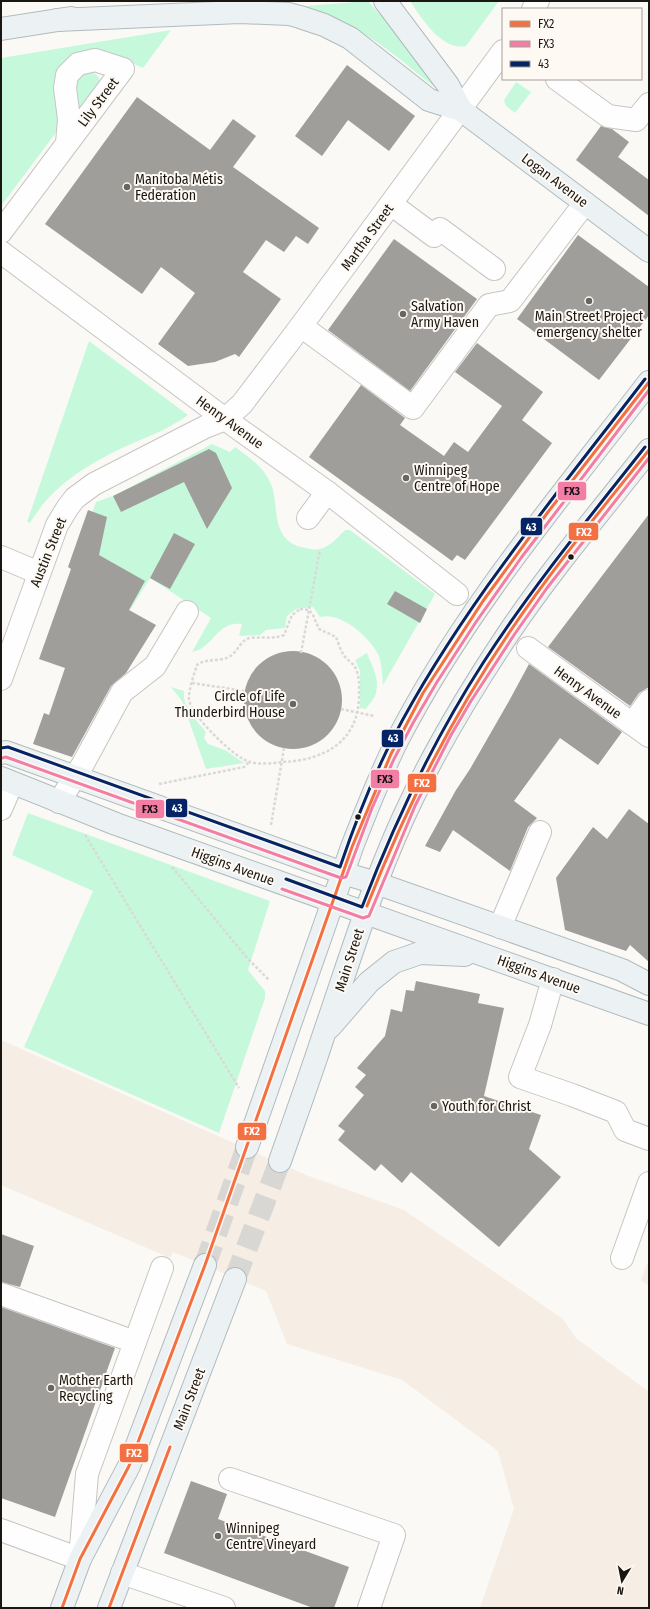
<svg xmlns="http://www.w3.org/2000/svg" width="650" height="1609" viewBox="0 0 650 1609" font-family="'Fira Sans Condensed',sans-serif">
<style>
.built{fill:#f6ede4}
.green{fill:#c6f9dc}
.building{fill:#a09e9b}
.lines{fill:none;stroke-linecap:round;stroke-linejoin:round}
.major-tunnel{stroke:#d9d7d4;stroke-width:22;stroke-dasharray:22 11;stroke-linecap:butt}
.minor-casing{stroke:#c7c5c2;stroke-width:24}
.major-casing{stroke:#b0bbbd;stroke-width:24}
.path{stroke:#dad9d7;stroke-width:2.5;stroke-dasharray:3 2;stroke-linecap:butt}
.minor{stroke:#fefefe;stroke-width:22}
.major{stroke:#ecf2f4;stroke-width:22}
.bus-1-casing{stroke:#fef9f3;stroke-width:6}
.bus-2-casing{stroke:#fef9f3;stroke-width:6}
.bus-3-casing{stroke:#fef9f3;stroke-width:6}
.bus-1{stroke:#f37043;stroke-width:3}
.bus-2{stroke:#f27ea6;stroke-width:3}
.bus-3{stroke:#052465;stroke-width:3}
.poi-dot{fill:#696662;stroke:#fef9f3;stroke-width:1.5}
.bus-dot{fill:#1a1713;stroke:#fef9f3;stroke-width:1.5}
.labels{text-anchor:middle;stroke-width:4;stroke-linejoin:round;paint-order:stroke}
.street-label{font-size:14px;fill:#1a1713;stroke:#fef9f3}
.poi-label{font-size:14px;fill:#1a1713;stroke:#fef9f3;text-anchor:start}
.line-badge{stroke:#fef9f3;stroke-width:1.5}
.badge-label{font-size:11px;text-anchor:middle;font-weight:bold;fill:#fff}
.pale-badge-label{font-size:11px;text-anchor:middle;font-weight:bold;fill:#111}
</style>
<rect width="100%" height="100%" fill="#fbf9f6"/>
<g class="built">
<path d="M1,1040L306,1175L404,1210L563,1319L576,1338L649,1392V1608H480L514,1509L498,1451L402,1380L287,1344L266,1291L173,1252L170,1258L1,1185Z"/>
<path d="M649,1259V1286L641,1280Z"/>
</g>
<g class="green">
<path d="M368,1L380,15L382,14L436,83L433,86C392,53 358,22 306,8V6Z"/>
<path d="M410,1H499L466,46C442,51 422,19 410,1Z"/>
<path d="M171,30L143,68L118,57L76,54L65,61L58,70V126L55,134L1,206V58Z"/>
<path d="M88,71C97,73 99,77 101,85L79,114L74,84L76,76Z"/>
<path d="M516,82L531,92L515,113L506,106L504,100Z"/>
<path d="M89,341L188,415C168,430 144,438 122,448C85,466 51,487 30,523L27,522Z"/>
<path d="M212,444L230,452L235,447C250,458 264,467 271,484C279,503 271,534 295,545C298,547 303,547 307,548C324,554 334,541 345,530H350L435,594L383,685C382,676 382,662 378,654C368,636 341,612 320,617L313,607L296,609L287,616L285,628L266,630L260,635L239,636L242,624C216,621 214,648 192,652L211,618L150,578L130,610L70,573L96,502L113,496Z"/>
<path d="M367,653C372,666 380,679 376,693C375,698 369,704 366,709L360,708V671L355,660Z"/>
<path d="M171,687L184,691C182,707 197,720 206,732L204,738L208,744L225,750L244,763L206,769L182,701Z"/>
<path d="M28,813L270,901L248,970L265,991V998L219,1133L24,1047L93,891L12,855Z"/>
</g>
<g class="building">
<path d="M347,65L415,116L389,151L348,120L322,156L295,136Z"/>
<path d="M137,97L210,150L233,119L256,136L233,167L319,228L308,244L296,236L284,252L266,240L243,272L281,299L239,357L235,354L215,362L188,366L158,344L195,293L161,267L142,294L45,224Z"/>
<path d="M601,126L612,129L629,142L618,157L649,180V216L576,160Z"/>
<path d="M578,235L649,287V315L599,380L517,319Z"/>
<path d="M394,239L477,299L410,391L328,330Z"/>
<path d="M477,343L543,392L522,420L552,443L465,560L457,555L452,561L309,457L361,385L405,418L400,425L444,456L454,442L468,452L502,406L455,372Z"/>
<path d="M209,449L216,453L232,488L207,529L184,482L121,512L113,496Z"/>
<path d="M88,510L107,517L99,555L145,581L129,610L156,625L126,673L111,686L72,757L33,744L44,713L49,715L65,668L39,659L71,569L68,567Z"/>
<path d="M649,514V687L639,693L630,706L548,647Z"/>
<path d="M174,533L195,544L170,589L150,578Z"/>
<path d="M395,591L427,609L420,623L387,604Z"/>
<circle cx="293" cy="700" r="49"/>
<path d="M529,664L622,732L598,765L560,738L514,801L537,818L528,827L510,871L453,830L440,852L425,846L456,790L470,769L509,701Z"/>
<path d="M629,809L649,824V962L630,945L626,951L565,930L556,878L593,827L607,839Z"/>
<path d="M416,981L480,994L478,1003L504,1008L484,1096L541,1115L529,1149L561,1177L499,1247L411,1172L402,1183L381,1164L375,1171L338,1140L345,1131L338,1126L364,1095L355,1087L366,1075L357,1068L385,1036L391,1009L402,1012L406,990L414,991Z"/>
<path d="M1,1234L34,1246L20,1287L1,1282Z"/>
<path d="M1,1307L115,1348L55,1517L1,1498Z"/>
<path d="M191,1481L227,1494L218,1519L349,1567L334,1608H313L164,1553Z"/>
</g>
<g class="lines">
<g class="major-tunnel">
<path d="M205,1265L247,1147"/>
<path d="M235,1279L280,1161"/>
</g>
<defs>
<g id="minor">
<path d="M533,9L538,1"/>
<path d="M557,79L608,116L636,120L649,104"/>
<path d="M391,204L434,236L440,229L494,269"/>
<path d="M1,232L123,69L95,60L78,64L67,75L65,88L69,119L67,143"/>
<path d="M1,252L225,419L327,492L457,594"/>
<path d="M301,326L413,408L489,305L510,301L585,203"/>
<path d="M308,518L327,492"/>
<path d="M1,557L39,573"/>
<path d="M528,648L649,736"/>
<path d="M1,679L57,525L68,507L75,498L94,484L205,427L225,419L242,404L301,326L503,51"/>
<path d="M632,724L649,701"/>
<path d="M59,802L83,764L122,692L155,666L187,612"/>
<path d="M1,809L12,783"/>
<path d="M500,927L540,832"/>
<path d="M553,979L540,1025L520,1077L572,1095L616,1112L625,1130L649,1139"/>
<path d="M622,1258L649,1183"/>
<path d="M1,1294L135,1342"/>
<path d="M230,1479L394,1535L369,1608"/>
<path d="M1,1530L80,1559L87,1474L162,1268"/>
<path d="M122,1573L224,1608"/>
</g>
<g id="major">
<path d="M385,1L448,85L461,110"/>
<path d="M57,20L240,12L289,14L300,17L324,25L350,38L429,100L461,110L649,251"/>
<path d="M1,29L71,18"/>
<path d="M1,753L6,752L343,873L376,883L622,970L649,984"/>
<path d="M1,778L116,824L649,1014"/>
<path d="M330,1027L369,982L394,962L420,953L465,955"/>
<path d="M247,1147L352,847C366,811 380,775 397,741C463,612 561,496 649,382"/>
<path d="M280,1161C295,1118 310,1077 324,1034C352,953 376,872 414,795C441,739 474,685 508,634C550,571 602,510 649,450"/>
<path d="M62,1608L80,1559L129,1466L205,1265"/>
<path d="M109,1608L235,1279"/>
</g>
</defs>
<use href="#minor" class="minor-casing"/>
<use href="#major" class="major-casing"/>
<g class="path">
<path d="M300,609L309,610L313,615L319,629L336,637C338,642 340,649 343,654C347,661 355,663 357,672C360,680 359,689 359,697C358,742 324,760 283,762C273,763 260,765 250,762C234,758 192,716 189,700C188,692 194,674 197,665C206,658 219,662 229,657C238,652 240,640 250,638C262,636 272,640 284,635L292,615Z"/>
<path d="M301,653L320,550"/>
<path d="M192,683L245,691"/>
<path d="M341,709L374,716"/>
<path d="M159,784L244,767L249,762"/>
<path d="M271,825L284,748"/>
<path d="M85,835L239,1088"/>
<path d="M172,867L248,959L269,980"/>
</g>
<use href="#minor" class="minor"/>
<use href="#major" class="major"/>
<defs>
<g id="bus-1">
<path d="M367,906C405,810 451,718 509,633C552,569 601,510 649,450"/>
<path d="M62,1608L80,1559L129,1466L205,1265L352,847L391,754L423,693L483,601L548,512L649,382"/>
<path d="M109,1608L170,1447"/>
</g>
<g id="bus-2">
<path d="M2,758L6,757L341,878L346,877L372,808L394,759L413,723L437,682L476,622L521,558L649,390"/>
<path d="M282,889L363,918L369,916L415,806L451,735L471,701L514,635L547,588L649,458"/>
</g>
<g id="bus-3">
<path d="M1,748L8,747L340,867C355,823 372,779 393,738C460,609 557,494 645,379"/>
<path d="M286,879L362,907C395,821 434,739 483,663C532,587 589,518 645,447"/>
</g>
</defs>
<use href="#bus-1" class="bus-1-casing"/>
<use href="#bus-2" class="bus-2-casing"/>
<use href="#bus-3" class="bus-3-casing"/>
<use href="#bus-1" class="bus-1"/>
<use href="#bus-2" class="bus-2"/>
<use href="#bus-3" class="bus-3"/>
</g>
<g class="poi-dot">
<circle cx="127" cy="187" r="4"/>
<circle cx="589" cy="301" r="4"/>
<circle cx="403" cy="314" r="4"/>
<circle cx="406" cy="478" r="4"/>
<circle cx="293" cy="704" r="4"/>
<circle cx="434" cy="1106" r="4"/>
<circle cx="51" cy="1388" r="4"/>
<circle cx="218" cy="1536" r="4"/>
</g>
<g class="bus-dot">
<circle cx="571" cy="557" r="3.5"/>
<circle cx="358" cy="817" r="3.5"/>
</g>
<g class="labels">
<g class="street-label">
<text transform="translate(98 102) rotate(-53)" y="5">Lily Street</text>
<text transform="translate(555 180) rotate(37)" y="5">Logan Avenue</text>
<text transform="translate(367 237) rotate(-54)" y="5">Martha Street</text>
<text transform="translate(230 422) rotate(36)" y="5">Henry Avenue</text>
<text transform="translate(48 552) rotate(-68)" y="5">Austin Street</text>
<text transform="translate(588 692) rotate(36)" y="5">Henry Avenue</text>
<text transform="translate(233 866) rotate(20)" y="5">Higgins Avenue</text>
<text transform="translate(349 960) rotate(-72)" y="5">Main Street</text>
<text transform="translate(539 974) rotate(20)" y="5">Higgins Avenue</text>
<text transform="translate(189 1399) rotate(-69)" y="5">Main Street</text>
</g>
<g class="poi-label">
<text x="135" y="184">Manitoba Métis<tspan x="135" dy="16">Federation</tspan></text>
<text x="411" y="311">Salvation<tspan x="411" dy="16">Army Haven</tspan></text>
<text x="589" y="321" text-anchor="middle">Main Street Project<tspan x="589" dy="16">emergency shelter</tspan></text>
<text x="414" y="475">Winnipeg<tspan x="414" dy="16">Centre of Hope</tspan></text>
<text x="285" y="701" text-anchor="end">Circle of Life<tspan x="285" dy="16">Thunderbird House</tspan></text>
<text x="442" y="1111">Youth for Christ</text>
<text x="59" y="1385">Mother Earth<tspan x="59" dy="16">Recycling</tspan></text>
<text x="226" y="1533">Winnipeg<tspan x="226" dy="16">Centre Vineyard</tspan></text>
</g>
</g>
<g class="line-badge">
<rect x="557" y="481" width="30" height="20" rx="4" fill="#f27ea6"/>
<rect x="520" y="517" width="23" height="19" rx="4" fill="#052465"/>
<rect x="568" y="522" width="31" height="19" rx="4" fill="#f37043"/>
<rect x="381" y="729" width="23" height="19" rx="4" fill="#052465"/>
<rect x="370" y="769" width="30" height="20" rx="4" fill="#f27ea6"/>
<rect x="407" y="773" width="30" height="20" rx="4" fill="#f37043"/>
<rect x="165" y="798" width="23" height="20" rx="4" fill="#052465"/>
<rect x="135" y="799" width="30" height="20" rx="4" fill="#f27ea6"/>
<rect x="237" y="1122" width="30" height="19" rx="4" fill="#f37043"/>
<rect x="119" y="1443" width="30" height="20" rx="4" fill="#f37043"/>
</g>
<g class="badge-label">
<text x="531" y="531">43</text>
<text x="584" y="536">FX2</text>
<text x="393" y="742">43</text>
<text x="422" y="787">FX2</text>
<text x="177" y="812">43</text>
<text x="252" y="1135">FX2</text>
<text x="134" y="1457">FX2</text>
</g>
<g class="pale-badge-label">
<text x="572" y="495">FX3</text>
<text x="385" y="783">FX3</text>
<text x="150" y="813">FX3</text>
</g>
<rect width="650" height="1609" fill="none" stroke="#1a1713" stroke-width="4"/>
<rect x="502" y="8" width="140" height="72" fill="#fef9f3" stroke="#a39f99"/>
<rect x="510" y="21" width="20" height="6" fill="#f37043" stroke="#a39f99"/>
<text x="538" y="28" font-size="12" fill="#1a1713">FX2</text>
<rect x="510" y="41" width="20" height="6" fill="#f27ea6" stroke="#a39f99"/>
<text x="538" y="48" font-size="12" fill="#1a1713">FX3</text>
<rect x="510" y="61" width="20" height="6" fill="#052465" stroke="#a39f99"/>
<text x="538" y="68" font-size="12" fill="#1a1713">43</text>
<g transform="translate(622 1581) rotate(190)" stroke="#fef9f3" stroke-width="3" paint-order="stroke">
<path d="M0-3L7 15L0 10L-7 15Z" fill="#1a1713"/>
<text y="-6" font-size="11" font-weight="bold" text-anchor="middle" fill="#1a1713">N</text>
</g>
</svg>
